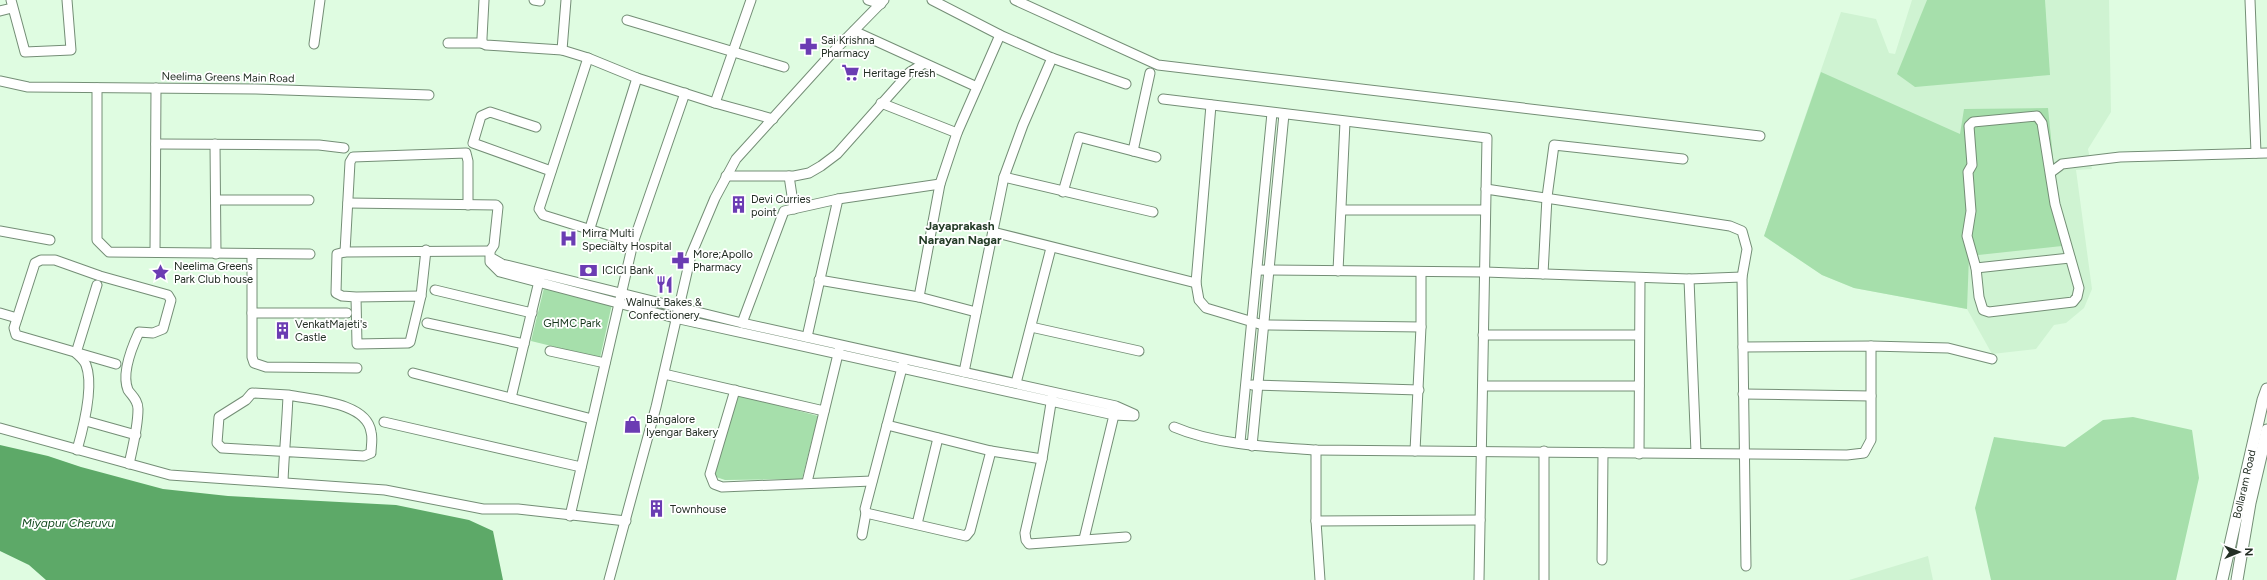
<svg xmlns="http://www.w3.org/2000/svg" width="2267" height="580" viewBox="0 0 2267 580" font-family="Figtree,sans-serif">
<style>
.built{fill:#cff3d2}
.green{fill:#a6dfab}
.water{fill:#5da968}
.lines{fill:none;stroke-linecap:round;stroke-linejoin:round}
.minor-casing{stroke:#748e76;stroke-width:11}
.major-casing{stroke:#748e76;stroke-width:13}
.minor{stroke:#fff;stroke-width:9}
.major{stroke:#fff;stroke-width:11}
.labels{text-anchor:middle;stroke-width:3.5;stroke-linejoin:round;paint-order:stroke}
.poi-label{font-size:11px;fill:#242f25;stroke:#fff;text-anchor:start}
.street-label{font-size:11px;fill:#242f25;stroke:#fff}
.park-label{font-size:11px;fill:#15351a;stroke:#fff}
.neighbourhood-label{font-size:12px;font-weight:bold;fill:#233b26;stroke:#fff}
.water-label{font-size:12px;font-style:italic;fill:#144b20;stroke:#fff}
</style>
<rect width="100%" height="100%" fill="#dffce1"/>
<g class="built">
<path d="M1912,0H2109L2111,112L2088,149L2092,169L2076,170L2092,289L2084,308L2066,323L2054,325L2036,349L1992,354L1967,309L1854,288L1822,275L1764,236L1841,12L1876,19L1889,53L1895,54Z"/>
<path d="M1928,556L1933,580H1849Z"/>
</g>
<g class="green">
<path d="M1927,0H2045L2050,75L1915,87L1897,74Z"/>
<path d="M1821,72L1960,134L1964,109L2048,108L2062,246L1969,256L1967,309L1854,288L1822,275L1764,236Z"/>
<path d="M544,288L612,304L600,358L531,341Z"/>
<path d="M736,394L818,416L802,479L725,480L716,477L714,474Z"/>
<path d="M2133,417L2192,430L2199,478L2176,580H1991L1975,508L1994,437L2065,447L2103,420Z"/>
</g>
<path class="water" d="M0,445L48,456L81,467L163,489L228,496L396,505L469,520L493,531L503,580H46L29,565L0,551Z"/>
<g class="lines">
<defs>
<g id="minor">
<path d="M11,0L25,52L71,50L67,0"/>
<path d="M484,0L482,38V43L486,45L562,50L588,58L637,78L715,103L773,119"/>
<path d="M534,0L540,1"/>
<path d="M868,0L881,4"/>
<path d="M932,0L1000,35L1052,58L1126,84"/>
<path d="M1015,0L1158,65L1760,136"/>
<path d="M2250,0L2256,153"/>
<path d="M0,11L12,8"/>
<path d="M627,20L784,67"/>
<path d="M854,31L977,87"/>
<path d="M448,43H482"/>
<path d="M314,44L320,0"/>
<path d="M562,50L566,0"/>
<path d="M588,58L539,209L543,215L633,243"/>
<path d="M0,81L28,87L256,89L429,95"/>
<path d="M97,88V240L109,252L310,254"/>
<path d="M1163,99L1487,138L1479,580"/>
<path d="M715,103L751,0"/>
<path d="M881,103L957,133"/>
<path d="M1211,105L1196,283L1199,300L1206,308L1263,325L1421,327"/>
<path d="M536,127L490,112L481,116L473,143L551,171"/>
<path d="M156,144L319,145L344,148"/>
<path d="M215,144L216,254"/>
<path d="M1133,151L1156,157"/>
<path d="M2050,173L2055,204L2079,288L2077,297L2073,302L1989,312L1983,310L1979,297L1976,268L1967,236L1971,211L1968,172L1972,165L1969,126L1973,122L2037,116L2042,123L2050,173L2062,164L2120,157L2267,153"/>
<path d="M726,176H794L809,173L821,166L837,154L910,72L923,64"/>
<path d="M789,176L794,209"/>
<path d="M1004,177L1153,212"/>
<path d="M1486,189L1730,226L1742,231L1747,249L1742,277L1746,566"/>
<path d="M1063,192L1079,137L1133,151L1150,73"/>
<path d="M216,200H309"/>
<path d="M348,203L496,205L498,207L494,245L490,251V262L500,272L675,318L1114,415L1134,416V414L1116,406L742,323L502,264L490,257"/>
<path d="M1342,210H1485"/>
<path d="M590,228L637,78"/>
<path d="M0,231L50,240"/>
<path d="M993,232L1196,283"/>
<path d="M155,252L156,88"/>
<path d="M345,252L350,162L353,157L466,153L468,161V205"/>
<path d="M252,255V357L254,363L266,367L357,368"/>
<path d="M1976,268L2070,258"/>
<path d="M1257,270L1485,272L1689,279L1742,277"/>
<path d="M1338,271L1345,122"/>
<path d="M1543,274L1547,197L1554,145L1683,159"/>
<path d="M1689,279L1696,453"/>
<path d="M819,280L919,297L976,312"/>
<path d="M435,290L532,313"/>
<path d="M421,296L426,250"/>
<path d="M356,297L421,296L410,342L408,343L357,344L356,297L342,296L336,293L337,254L345,252L490,251"/>
<path d="M919,297L940,184L957,133L1000,35"/>
<path d="M0,313L17,318"/>
<path d="M252,313H347"/>
<path d="M427,323L524,344"/>
<path d="M742,323L784,211L838,199L940,184"/>
<path d="M1031,327L1139,351"/>
<path d="M1483,335H1639"/>
<path d="M807,337L838,199"/>
<path d="M1743,347L1871,346L1948,348L1992,359"/>
<path d="M550,351L605,363"/>
<path d="M116,364L16,335L14,328L35,263L41,260H55L100,276L168,295L171,300L163,329L153,333L139,332C132,347 121,373 128,390C132,396 138,400 138,409C138,427 133,446 129,464"/>
<path d="M964,372L1004,177L1023,125L1052,58"/>
<path d="M413,373L592,419"/>
<path d="M664,374L824,411"/>
<path d="M1016,383L1051,248"/>
<path d="M1252,385L1419,390"/>
<path d="M1483,386H1639"/>
<path d="M735,390L710,474L714,484L722,487L872,481"/>
<path d="M1743,394L1871,396"/>
<path d="M1052,397L1042,459L1025,533L1026,540L1029,544L1126,537"/>
<path d="M511,398L540,277"/>
<path d="M86,421L136,435"/>
<path d="M384,422L581,467"/>
<path d="M887,425L991,451L1042,459"/>
<path d="M1174,427C1216,445 1271,447 1316,450L1847,455L1864,453L1871,440V346"/>
<path d="M0,428L170,475L385,490L483,509H518L626,521"/>
<path d="M1240,442L1272,113"/>
<path d="M1252,446L1284,114"/>
<path d="M77,450C83,429 94,386 86,365C84,360 80,357 76,353L97,285"/>
<path d="M1316,450V521L1320,580"/>
<path d="M1415,451L1421,327V273"/>
<path d="M1639,454L1640,278"/>
<path d="M283,482C284,453 287,424 288,395C312,400 367,402 371,432C373,438 371,447 371,453L364,456L222,448L217,443L219,417L246,400L252,393L288,395"/>
<path d="M807,482L839,350"/>
<path d="M866,513L966,536L970,531L991,451"/>
<path d="M570,516L633,243L685,93"/>
<path d="M1316,521L1480,520"/>
<path d="M917,524L938,438"/>
<path d="M862,535L866,513L865,509L903,364"/>
<path d="M1084,539L1115,411"/>
<path d="M1602,560L1603,453"/>
<path d="M609,580L656,407L691,255L715,198L736,159L832,53L884,0"/>
<path d="M1544,580V451"/>
</g>
<g id="major">
<path d="M2222,580L2263,400L2267,389"/>
<path d="M2237,580L2250,503L2267,430"/>
</g>
</defs>
<use href="#minor" class="minor-casing"/>
<use href="#major" class="major-casing"/>
<use href="#minor" class="minor"/>
<use href="#major" class="major"/>
</g>
<defs>
<symbol id="pharmacy-bare" viewBox="-9 -9 18 18"><path d="M-2-6h4v4h4v4h-4v4h-4v-4h-4v-4h4Z" fill="#6b3cb3" stroke="#fff" stroke-width="2.5" paint-order="stroke"/></symbol>
<symbol id="supermarket-bare" viewBox="-9 -9 18 18"><path d="M-6-5.5h2.5l.6 2H6L4.5 2H-2.5L-4.4-4H-6ZM-1.5 3.2a1.3 1.3 0 1 0 .1 0ZM3 3.2a1.3 1.3 0 1 0 .1 0Z" fill="#6b3cb3" stroke="#fff" stroke-width="2.5" paint-order="stroke"/></symbol>
<symbol id="building-bare" viewBox="-9 -9 18 18"><path d="M-4-6H4V6H1V3H-1V6H-4ZM-2.5-4.3h1.7v1.8h-1.7ZM.8-4.3h1.7v1.8H.8ZM-2.5-1h1.7V.8h-1.7ZM.8-1h1.7V.8H.8Z" fill="#6b3cb3" stroke="#fff" stroke-width="2.5" paint-order="stroke"/></symbol>
<symbol id="hospital-bare" viewBox="-9 -9 18 18"><path d="M-5-5h3v3.5h4V-5h3V5h-3V1.5h-4V5h-3Z" fill="#6b3cb3" stroke="#fff" stroke-width="2.5" paint-order="stroke"/></symbol>
<symbol id="bank-bare" viewBox="-9 -9 18 18"><path d="M-6-4H6V4H-6ZM0-2.3a2.3 2.3 0 1 0 0 4.6a2.3 2.3 0 1 0 0-4.6Z" fill="#6b3cb3" stroke="#fff" stroke-width="2.5" paint-order="stroke"/></symbol>
<symbol id="sight-bare" viewBox="-9 -9 18 18"><path d="M0-6L1.8-2.2L6-1.7L2.9 1.2L3.7 5.4L0 3.3L-3.7 5.4L-2.9 1.2L-6-1.7L-1.8-2.2Z" fill="#6b3cb3" stroke="#fff" stroke-width="2.5" paint-order="stroke"/></symbol>
<symbol id="restaurant-bare" viewBox="-9 -9 18 18"><path d="M-5-6h1v4h1v-4h1v4h1v-4h1v5L-1.5 .5V6h-2V.5L-5-1ZM5-6V6H3V1.5H1.5Q1.5-4 5-6Z" fill="#6b3cb3" stroke="#fff" stroke-width="2.5" paint-order="stroke"/></symbol>
<symbol id="shop-bare" viewBox="-9 -9 18 18"><path d="M-5-2.5h2.3a2.7 3.5 0 0 1 5.4 0H5L5.5 6h-11ZM-1.5-2.5h3a1.5 2.3 0 0 0-3 0Z" fill="#6b3cb3" stroke="#fff" stroke-width="2.5" paint-order="stroke"/></symbol>
</defs>
<g fill-rule="evenodd">
<use href="#pharmacy-bare" x="796" y="34" width="25" height="25"/>
<use href="#supermarket-bare" x="838" y="60" width="25" height="25"/>
<use href="#building-bare" x="726" y="192" width="25" height="25"/>
<use href="#hospital-bare" x="556" y="226" width="25" height="25"/>
<use href="#pharmacy-bare" x="668" y="248" width="25" height="25"/>
<use href="#bank-bare" x="576" y="258" width="25" height="25"/>
<use href="#sight-bare" x="148" y="260" width="25" height="25"/>
<use href="#restaurant-bare" x="652" y="272" width="25" height="25"/>
<use href="#building-bare" x="270" y="318" width="25" height="25"/>
<use href="#shop-bare" x="620" y="412" width="25" height="25"/>
<use href="#building-bare" x="644" y="496" width="25" height="25"/>
</g>
<g class="labels">
<g class="poi-label">
<text x="821" y="44">Sai Krishna<tspan x="821" dy="13">Pharmacy</tspan></text>
<text x="863" y="77">Heritage Fresh</text>
<text x="751" y="203">Devi Curries<tspan x="751" dy="13">point</tspan></text>
<text x="582" y="237">Mirra Multi<tspan x="582" dy="13">Specialty Hospital</tspan></text>
<text x="693" y="258">More;Apollo<tspan x="693" dy="13">Pharmacy</tspan></text>
<text x="174" y="270">Neelima Greens<tspan x="174" dy="13">Park Club house</tspan></text>
<text x="602" y="274">ICICI Bank</text>
<text x="664" y="306" text-anchor="middle">Walnut Bakes &amp;<tspan x="664" dy="13">Confectionery</tspan></text>
<text x="295" y="328">VenkatMajeti's<tspan x="295" dy="13">Castle</tspan></text>
<text x="646" y="423">Bangalore<tspan x="646" dy="13">Iyengar Bakery</tspan></text>
<text x="670" y="513">Townhouse</text>
</g>
<g class="street-label">
<text transform="translate(228 77) rotate(1)" y="4">Neelima Greens Main Road</text>
<text transform="translate(2244 484) rotate(-77)" y="4">Bollaram Road</text>
</g>
<g class="park-label">
<text x="572" y="327">GHMC Park</text>
</g>
<g class="neighbourhood-label">
<text x="960" y="230">Jayaprakash<tspan x="960" dy="14">Narayan Nagar</tspan></text>
</g>
<g class="water-label">
<text x="68" y="527">Miyapur Cheruvu</text>
</g>
</g>
<g transform="translate(2239 552) rotate(89)" stroke="#ffffff" stroke-width="3" paint-order="stroke">
<path d="M0-3L7 15L0 10L-7 15Z" fill="#242f25"/>
<text y="-6" font-size="11" font-weight="bold" text-anchor="middle" fill="#242f25">N</text>
</g>
</svg>
